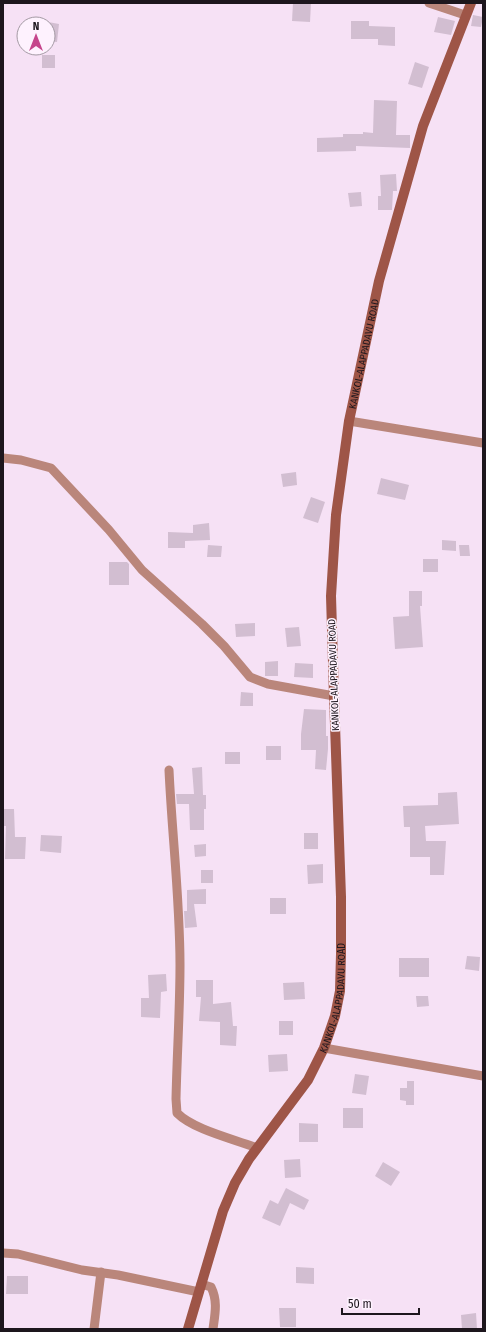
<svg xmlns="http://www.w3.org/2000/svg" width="486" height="1332" viewBox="0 0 486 1332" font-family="'Fira Sans Condensed',sans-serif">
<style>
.building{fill:#d2bed1}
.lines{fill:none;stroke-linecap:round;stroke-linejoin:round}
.street{stroke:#ba867b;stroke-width:9}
.secondary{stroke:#9e5547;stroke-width:10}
.labels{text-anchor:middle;stroke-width:3;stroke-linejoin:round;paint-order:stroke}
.street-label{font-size:10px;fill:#1d161d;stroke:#fef2fe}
</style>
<rect width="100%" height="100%" fill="#f6e1f5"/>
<g class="building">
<path d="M293,3H311L310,22L292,21Z"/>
<path d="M473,15L483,17L481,27L471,26Z"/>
<path d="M438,17L455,21L451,35L434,32Z"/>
<path d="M351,21H369V26L395,27V46L378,45V39H351Z"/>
<path d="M48,22L59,24L57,42L48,41Z"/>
<rect x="42" y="55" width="13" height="13"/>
<path d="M415,62L429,67L422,88L408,84Z"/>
<path d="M374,100L397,101L396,135H410V148L356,146V151L317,152V138L343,137V134H363V132L373,133Z"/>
<path d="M396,174L397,191H393L392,210H378V196H381L380,175Z"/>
<path d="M361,192L362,206L350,207L348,193Z"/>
<path d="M296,472L297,485L283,487L281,474Z"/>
<path d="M381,478L409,485L405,500L377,494Z"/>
<path d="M311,497L325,502L318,523L303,518Z"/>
<path d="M209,523L210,540L185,541V548H168V532L193,533V525Z"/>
<path d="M442,540L456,541V551L442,550Z"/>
<path d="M208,545L222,546L221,557H207Z"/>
<path d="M459,545H469L470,556H460Z"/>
<rect x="423" y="559" width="15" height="13"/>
<path d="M109,562H127L129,564V585H109Z"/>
<path d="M409,591H422V606H420L423,647L395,649L393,617L409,616Z"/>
<path d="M255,623V636L236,637L235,624Z"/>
<path d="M299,627L301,646L287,647L285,628Z"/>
<path d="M278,661V676H265V662Z"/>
<path d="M295,663L313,664V678L294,677Z"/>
<path d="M241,692L253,693V706H240Z"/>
<path d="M304,709L326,710V736H328V749L326,770L315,769L316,750H301V734Z"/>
<rect x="266" y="746" width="15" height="14"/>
<rect x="225" y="752" width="15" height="12"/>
<path d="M202,767L203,795H206V809H204V830H190L189,804H177L176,794H194L192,768Z"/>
<path d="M457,792L459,824L425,826L426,841H446L444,875H430V857H410V827H404L403,806L438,805V793Z"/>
<path d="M3,809H14L15,837H26L25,859H5L6,826H3Z"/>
<rect x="304" y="833" width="14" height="16"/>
<path d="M41,835L62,836L61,853L40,851Z"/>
<path d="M206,844V856L195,857L194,845Z"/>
<path d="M323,864V883L308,884L307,865Z"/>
<rect x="201" y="870" width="12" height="13"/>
<path d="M206,889V904H194L197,927L185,928L184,911H187V890Z"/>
<rect x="270" y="898" width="16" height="16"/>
<path d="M467,956L480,957L479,971L465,969Z"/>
<rect x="399" y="958" width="30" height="19"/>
<path d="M166,974L167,991L161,992L160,1018L141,1017V998H149L148,975Z"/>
<path d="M196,980H213V1004L231,1002L233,1026H237L236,1046L220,1045V1022L199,1021L201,997H196Z"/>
<path d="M304,982L305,999L284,1000L283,983Z"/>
<path d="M416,996H428L429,1006L417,1007Z"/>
<rect x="279" y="1021" width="14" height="14"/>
<path d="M287,1054L288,1071L269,1072L268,1055Z"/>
<path d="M355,1074L369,1076L366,1095L352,1093Z"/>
<path d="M407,1081H414V1105H406V1101L400,1100V1088H407Z"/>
<rect x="343" y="1108" width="20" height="20"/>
<path d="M299,1123L318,1124V1142H299Z"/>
<path d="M300,1159L301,1177L285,1178L284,1160Z"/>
<path d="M383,1162L400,1172L391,1186L375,1176Z"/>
<path d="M286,1188L309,1200L304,1210L290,1203L280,1226L262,1218L270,1200L278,1204Z"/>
<path d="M296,1267L314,1268V1284L296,1283Z"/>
<path d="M7,1276H28V1294H6Z"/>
<path d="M279,1308H296V1327H280Z"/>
<path d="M476,1313L477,1329H462L461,1315Z"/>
</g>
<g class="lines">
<g class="street">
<path d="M429,3L465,15"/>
<path d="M349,421L483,443"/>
<path d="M3,458L21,460L51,468L109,530L142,570L202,624L224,646L250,677L268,684L334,696"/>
<path d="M169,770C172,835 180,900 180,965C180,1009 177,1054 176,1099L177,1113C194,1130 234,1139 257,1148"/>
<path d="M324,1048L483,1076"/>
<path d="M3,1253L18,1254L82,1270L118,1275L199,1292"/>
<path d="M201,1284L211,1287C218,1301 215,1314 213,1329"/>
<path d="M94,1329L101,1272"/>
</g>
<path class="secondary" id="s1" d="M188,1329L223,1211L235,1183L249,1159L308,1080L324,1048L335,1016L340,991L341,954V897L334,696L331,596L336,515L349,421L379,281L423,126L471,3"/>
</g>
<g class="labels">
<g class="street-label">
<text dy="4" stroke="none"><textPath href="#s1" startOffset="1015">KANKOL-ALAPPADAVU ROAD</textPath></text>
<text transform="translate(333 675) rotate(-92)" y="4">KANKOL-ALAPPADAVU ROAD</text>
<text dy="4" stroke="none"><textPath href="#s1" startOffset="367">KANKOL-ALAPPADAVU ROAD</textPath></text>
</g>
</g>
<rect width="486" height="1332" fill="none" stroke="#1d161d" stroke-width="8"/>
<g transform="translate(36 36)"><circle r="19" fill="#fef2fe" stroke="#a49aa4"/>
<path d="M0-3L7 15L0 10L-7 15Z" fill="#c6458c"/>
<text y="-6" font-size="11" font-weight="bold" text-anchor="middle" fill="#1d161d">N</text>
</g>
<path d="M342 1308v6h77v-6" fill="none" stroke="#1d161d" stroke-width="2"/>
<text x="348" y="1308" font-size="12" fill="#1d161d" stroke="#fef2fe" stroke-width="3" paint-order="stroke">50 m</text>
</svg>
